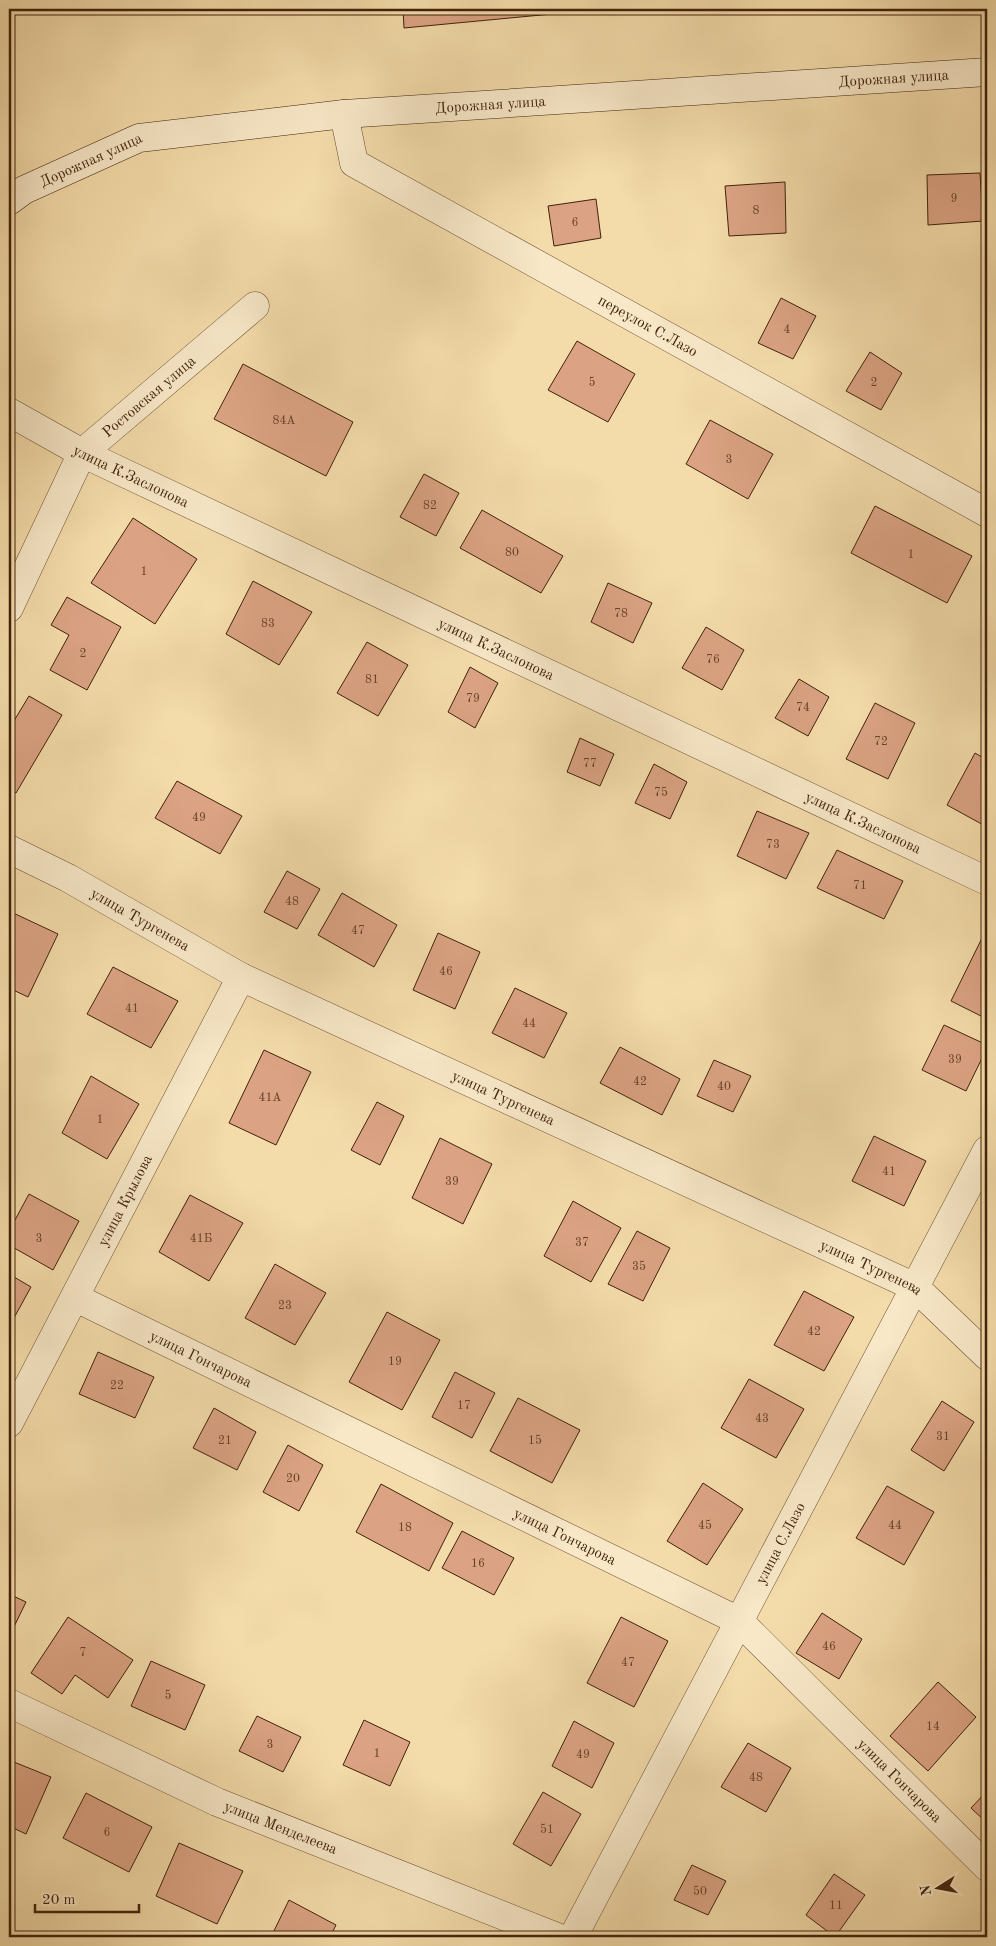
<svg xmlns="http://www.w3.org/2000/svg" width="996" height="1946" viewBox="0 0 996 1946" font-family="'Old Standard TT',serif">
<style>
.building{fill:#dba383;stroke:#40220d}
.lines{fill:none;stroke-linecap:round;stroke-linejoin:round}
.street-casing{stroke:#6d5034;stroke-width:29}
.secondary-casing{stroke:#40220d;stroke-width:29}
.street{stroke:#f8e8c8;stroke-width:28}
.secondary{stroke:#f8e8c8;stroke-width:28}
.labels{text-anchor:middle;stroke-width:5;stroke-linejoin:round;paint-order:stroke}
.number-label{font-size:12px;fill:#67422a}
.street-label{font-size:15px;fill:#40220d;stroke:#f8e8c8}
</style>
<rect width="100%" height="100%" fill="#f4dcaa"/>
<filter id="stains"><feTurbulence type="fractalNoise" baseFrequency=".004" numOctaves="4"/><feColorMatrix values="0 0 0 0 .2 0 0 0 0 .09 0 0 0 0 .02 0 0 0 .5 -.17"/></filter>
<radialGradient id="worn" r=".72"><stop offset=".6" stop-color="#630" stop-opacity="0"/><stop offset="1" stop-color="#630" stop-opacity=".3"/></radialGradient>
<g class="building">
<path d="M403,9H605L404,28Z"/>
<path d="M980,173L983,221L928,225L927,175Z"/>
<path d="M785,182L786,233L729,236L725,186Z"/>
<path d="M596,199L601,238L554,246L548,206Z"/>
<path d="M781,298L816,316L793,359L758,343Z"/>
<path d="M577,341L635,374L608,422L548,390Z"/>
<path d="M870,352L902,373L881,410L846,391Z"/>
<path d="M243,364L353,422L326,476L214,419Z"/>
<path d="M710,420L773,454L748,499L686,464Z"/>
<path d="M424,474L459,493L436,536L400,517Z"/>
<path d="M875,506L972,556L947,603L851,553Z"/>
<path d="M482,510L563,556L541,593L460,548Z"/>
<path d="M133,518L197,559L155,624L91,583Z"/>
<path d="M253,581L312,612L279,665L226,634Z"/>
<path d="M608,583L652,603L633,643L591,622Z"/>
<path d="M67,597L121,627L87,690L50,670L69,635L51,625Z"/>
<path d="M706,627L744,650L722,690L682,668Z"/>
<path d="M367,642L408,665L378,716L337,693Z"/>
<path d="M470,667L498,683L475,728L448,712Z"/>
<path d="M799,679L829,697L808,736L775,718Z"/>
<path d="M29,696L62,715L16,793L9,789V729Z"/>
<path d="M875,703L915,723L888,779L846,759Z"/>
<path d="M580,738L614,754L600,786L567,772Z"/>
<path d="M975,753L987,760V827L947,805Z"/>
<path d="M654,764L687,782L670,819L635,803Z"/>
<path d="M177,781L242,816L220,854L155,818Z"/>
<path d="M757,811L809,833L786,879L737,856Z"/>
<path d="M837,850L903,881L884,919L817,888Z"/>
<path d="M287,871L320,889L297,929L264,912Z"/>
<path d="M342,893L397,925L374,967L318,935Z"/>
<path d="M9,911L58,934L28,997L9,988Z"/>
<path d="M985,932L987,933V1019L951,1001Z"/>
<path d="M438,933L480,952L455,1009L413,990Z"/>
<path d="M113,967L178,1001L151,1048L87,1014Z"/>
<path d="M515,988L567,1013L544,1058L492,1033Z"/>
<path d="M944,1025L987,1045V1048L966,1091L922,1070Z"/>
<path d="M620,1047L680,1079L662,1115L600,1083Z"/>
<path d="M264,1050L311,1072L276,1145L229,1123Z"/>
<path d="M714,1060L751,1076L733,1112L697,1096Z"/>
<path d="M91,1076L139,1104L107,1159L62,1133Z"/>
<path d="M377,1102L404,1116L380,1165L351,1150Z"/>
<path d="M874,1136L926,1161L904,1206L852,1181Z"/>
<path d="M440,1138L492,1164L463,1224L412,1198Z"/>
<path d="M29,1194L79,1221L53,1270L9,1245V1231Z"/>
<path d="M190,1195L243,1223L209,1281L159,1252Z"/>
<path d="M573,1201L621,1228L591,1282L544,1256Z"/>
<path d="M637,1231L670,1248L643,1301L608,1284Z"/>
<path d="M275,1264L326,1293L295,1345L245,1318Z"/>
<path d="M9,1274L31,1287L9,1327Z"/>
<path d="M804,1291L854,1317L824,1371L774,1345Z"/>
<path d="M387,1312L440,1340L402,1410L349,1382Z"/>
<path d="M98,1352L154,1377L135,1418L79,1394Z"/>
<path d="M455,1372L495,1393L472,1438L432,1417Z"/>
<path d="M749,1379L804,1409L776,1458L721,1428Z"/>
<path d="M518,1398L580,1430L552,1483L490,1451Z"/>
<path d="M942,1401L974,1422L944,1471L911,1450Z"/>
<path d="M214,1408L256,1432L237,1470L193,1448Z"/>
<path d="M288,1445L323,1465L299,1511L263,1492Z"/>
<path d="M703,1483L743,1509L707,1565L667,1541Z"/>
<path d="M381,1484L453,1523L429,1571L356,1532Z"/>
<path d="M887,1486L934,1512L904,1565L856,1538Z"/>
<path d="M462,1531L514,1558L494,1595L442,1568Z"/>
<path d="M9,1594L26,1602L9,1637Z"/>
<path d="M822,1613L862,1639L839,1679L796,1653Z"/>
<path d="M68,1617L133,1660L108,1698L75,1675L62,1694L31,1673Z"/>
<path d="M621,1617L668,1641L634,1707L587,1683Z"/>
<path d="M151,1661L205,1685L185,1730L131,1706Z"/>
<path d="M938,1682L976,1717L928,1771L890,1736Z"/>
<path d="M257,1716L301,1737L283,1772L239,1751Z"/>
<path d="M364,1720L410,1742L390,1786L343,1765Z"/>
<path d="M574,1721L614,1743L592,1788L552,1766Z"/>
<path d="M748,1743L791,1768L766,1812L721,1787Z"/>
<path d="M9,1760L51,1777L26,1834L9,1826Z"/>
<path d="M987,1791V1823L971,1808Z"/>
<path d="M543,1792L581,1814L551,1866L513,1844Z"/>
<path d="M86,1793L152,1827L129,1872L63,1838Z"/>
<path d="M179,1843L243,1871L217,1924L156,1896Z"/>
<path d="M692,1865L726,1881L708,1915L674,1900Z"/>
<path d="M834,1874L865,1895L835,1937L806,1915Z"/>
<path d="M289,1900L336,1925L330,1937H271Z"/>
</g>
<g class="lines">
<defs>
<g id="street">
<path id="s1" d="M344,114L354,163L987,513"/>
<path id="s2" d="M9,412L82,453L987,881"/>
<path id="s3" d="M9,608L82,453L255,306"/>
<path id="s4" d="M9,849L68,878L241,977L915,1287L987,1356"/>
<path id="s5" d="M76,1298L739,1621L987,1867"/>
<path id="s6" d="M9,1423L241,977"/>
<path id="s7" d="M9,1703L217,1802L557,1937"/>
<path id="s8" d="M573,1937L987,1150"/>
</g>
<g id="secondary">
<path id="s9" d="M9,201L24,190L139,138L344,114L987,72"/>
</g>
</defs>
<use href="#street" class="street-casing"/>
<use href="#secondary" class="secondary-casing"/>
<use href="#street" class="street"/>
<use href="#secondary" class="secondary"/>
</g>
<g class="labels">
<g class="number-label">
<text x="954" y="202">9</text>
<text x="756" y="214">8</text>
<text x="575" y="226">6</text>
<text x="787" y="333">4</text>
<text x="592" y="386">5</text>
<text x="874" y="386">2</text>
<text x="284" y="424">84А</text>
<text x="729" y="463">3</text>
<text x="430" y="509">82</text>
<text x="512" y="556">80</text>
<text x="911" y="558">1</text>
<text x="144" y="575">1</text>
<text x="621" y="617">78</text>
<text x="268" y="627">83</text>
<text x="83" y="657">2</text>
<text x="713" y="663">76</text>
<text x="372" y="683">81</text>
<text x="473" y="702">79</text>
<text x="803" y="711">74</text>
<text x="881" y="745">72</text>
<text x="590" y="767">77</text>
<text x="661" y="796">75</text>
<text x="199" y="821">49</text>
<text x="773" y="848">73</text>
<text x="860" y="889">71</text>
<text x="292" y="905">48</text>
<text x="358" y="934">47</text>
<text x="446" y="975">46</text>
<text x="132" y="1012">41</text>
<text x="529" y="1027">44</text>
<text x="955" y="1063">39</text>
<text x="640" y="1085">42</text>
<text x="724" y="1090">40</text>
<text x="270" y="1101">41А</text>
<text x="100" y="1123">1</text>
<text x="889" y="1175">41</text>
<text x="452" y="1185">39</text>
<text x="39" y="1242">3</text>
<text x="201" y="1242">41Б</text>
<text x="582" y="1246">37</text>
<text x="639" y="1270">35</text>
<text x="285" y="1309">23</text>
<text x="814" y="1335">42</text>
<text x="395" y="1365">19</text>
<text x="117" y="1389">22</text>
<text x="464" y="1409">17</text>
<text x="762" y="1422">43</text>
<text x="943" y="1440">31</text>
<text x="225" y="1444">21</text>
<text x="535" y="1444">15</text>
<text x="293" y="1482">20</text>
<text x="705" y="1529">45</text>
<text x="895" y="1529">44</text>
<text x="405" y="1531">18</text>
<text x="478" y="1567">16</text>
<text x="829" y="1650">46</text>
<text x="83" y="1656">7</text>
<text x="628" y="1666">47</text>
<text x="168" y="1699">5</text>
<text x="933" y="1730">14</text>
<text x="270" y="1748">3</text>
<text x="377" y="1757">1</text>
<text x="583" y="1758">49</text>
<text x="756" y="1781">48</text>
<text x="547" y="1833">51</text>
<text x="107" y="1836">6</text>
<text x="700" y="1895">50</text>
<text x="836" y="1909">11</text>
</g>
<g class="street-label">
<text dy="5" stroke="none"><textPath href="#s9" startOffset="902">Дорожная улица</textPath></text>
<text dy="5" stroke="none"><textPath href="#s9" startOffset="498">Дорожная улица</textPath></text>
<text dy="5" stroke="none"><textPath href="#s9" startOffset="92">Дорожная улица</textPath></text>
<text dy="5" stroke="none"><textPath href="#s1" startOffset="386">переулок С.Лазо</textPath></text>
<text dy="5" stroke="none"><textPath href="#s3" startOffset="259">Ростовская улица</textPath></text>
<text dy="5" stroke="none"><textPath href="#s2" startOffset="138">улица К.Заслонова</textPath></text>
<text dy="5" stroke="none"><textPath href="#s2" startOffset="542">улица К.Заслонова</textPath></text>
<text dy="5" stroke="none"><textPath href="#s2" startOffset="948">улица К.Заслонова</textPath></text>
<text dy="5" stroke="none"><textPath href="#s4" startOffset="149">улица Тургенева</textPath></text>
<text dy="5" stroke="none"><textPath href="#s4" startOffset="554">улица Тургенева</textPath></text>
<text dy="5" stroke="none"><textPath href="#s6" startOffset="251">улица Крылова</textPath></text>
<text dy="5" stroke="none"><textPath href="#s4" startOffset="959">улица Тургенева</textPath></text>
<text dy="5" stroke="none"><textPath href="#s5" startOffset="139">улица Гончарова</textPath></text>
<text dy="5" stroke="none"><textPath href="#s5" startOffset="544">улица Гончарова</textPath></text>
<text dy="5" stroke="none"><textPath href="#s8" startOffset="445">улица С.Лазо</textPath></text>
<text dy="5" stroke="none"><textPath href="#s5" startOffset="964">улица Гончарова</textPath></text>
<text dy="5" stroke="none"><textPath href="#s7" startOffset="299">улица Менделеева</textPath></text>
</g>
</g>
<rect width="996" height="1946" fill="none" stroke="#f4dcaa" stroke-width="30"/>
<rect x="10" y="10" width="976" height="1926" fill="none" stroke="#40220d" stroke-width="2.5"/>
<rect x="15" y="15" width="966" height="1916" fill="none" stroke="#40220d"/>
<g transform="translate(938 1888) rotate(259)" stroke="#f8e8c8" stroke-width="4" paint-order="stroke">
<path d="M0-4L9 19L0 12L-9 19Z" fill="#40220d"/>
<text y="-8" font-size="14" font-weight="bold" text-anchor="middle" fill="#40220d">N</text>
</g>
<path d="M35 1904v8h104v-8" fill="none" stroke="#40220d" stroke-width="2.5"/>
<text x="42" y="1904" font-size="15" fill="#40220d" stroke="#f8e8c8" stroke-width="4" paint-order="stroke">20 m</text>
<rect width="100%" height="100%" filter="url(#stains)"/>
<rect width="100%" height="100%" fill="url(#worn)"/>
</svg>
